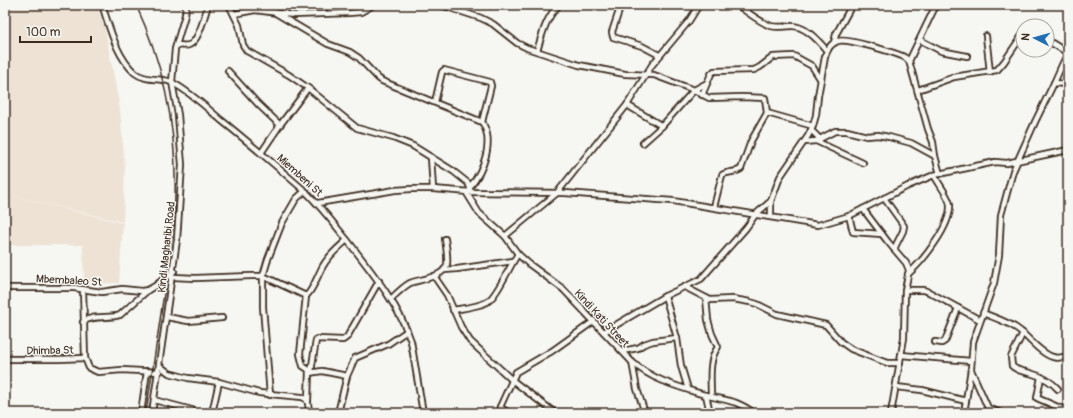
<svg xmlns="http://www.w3.org/2000/svg" width="1073" height="418" viewBox="0 0 1073 418" font-family="Pangolin,sans-serif">
<style>
.built{fill:#eee2d4}
.lines{fill:none;stroke-linecap:round;stroke-linejoin:round}
.street-casing{stroke:#3b2a1e;stroke-width:8}
.street{stroke:#f6f6f2;stroke-width:4.5}
.rail{stroke:#3b2a1e;stroke-width:1.5}
.labels{text-anchor:middle;stroke-width:3;stroke-linejoin:round;paint-order:stroke}
.street-label{font-size:11px;fill:#3b2a1e;stroke:#f6f6f2}
</style>
<rect width="100%" height="100%" fill="#f6f6f2"/>
<filter id="ink" filterUnits="userSpaceOnUse"><feTurbulence type="fractalNoise" baseFrequency=".025" numOctaves="2"/><feDisplacementMap in="SourceGraphic" scale="8" xChannelSelector="R" yChannelSelector="G"/><feConvolveMatrix kernelMatrix="1 2 1 2 8 2 1 2 1" color-interpolation-filters="sRGB"/></filter>
<g filter="url(#ink)">
<g class="built">
<path d="M5,5H96L104,23L120,110L125,169L123,222L5,194Z"/>
<path d="M5,194L123,223L119,283L84,284L83,245H5Z"/>
</g>
<g class="lines">
<defs>
<g id="street">
<path d="M102,5C110,28 116,56 135,73C146,82 164,77 173,83C190,92 206,107 221,120C250,143 277,167 305,191C322,208 336,226 351,245C374,275 398,304 411,341L423,413"/>
<path d="M229,5L239,25L243,45L247,51L289,75L308,88L357,128L393,138L413,146L453,171L468,183L470,187V192"/>
<path d="M441,5L481,18L493,24L517,43L527,48L579,65L625,74L654,75L694,90L709,98L742,97L765,98L767,113L813,126"/>
<path d="M621,5L612,32L613,37L642,46L659,55"/>
<path d="M737,5C748,12 759,22 771,26C778,28 785,26 792,26C806,26 819,41 827,51"/>
<path d="M274,12L328,44L350,52L359,58L378,78L382,81L482,122C495,142 483,171 470,187"/>
<path d="M234,14L255,10L294,15L349,13L361,12L373,5"/>
<path d="M283,14L286,5"/>
<path d="M986,36L990,72"/>
<path d="M920,40L941,51L967,56"/>
<path d="M1047,40L1068,53"/>
<path d="M834,43L836,34L852,5"/>
<path d="M177,45C180,45 186,46 189,45C199,42 205,14 208,5"/>
<path d="M537,51C542,35 546,17 559,5"/>
<path d="M909,61L936,5"/>
<path d="M228,71L258,104L280,125"/>
<path d="M1054,83L1066,84L1068,83"/>
<path d="M918,90L954,77L997,70L1004,62L1023,34"/>
<path d="M702,95L711,74L714,71L754,70L760,67L773,57L794,56L812,66L821,80"/>
<path d="M435,102L442,72L444,70L490,82L491,86L482,122"/>
<path d="M627,105L662,126"/>
<path d="M811,130L820,139"/>
<path d="M816,141L863,163"/>
<path d="M804,142L816,141L835,131H847L867,136L878,135L889,137L911,143L935,156"/>
<path d="M643,143L662,126L694,90L707,83"/>
<path d="M261,153L280,125L308,88"/>
<path d="M431,157L433,189"/>
<path d="M466,192L479,213L505,236L518,254L529,264L563,289L632,362C652,380 679,387 705,395C726,401 735,399 754,413"/>
<path d="M884,198L904,226L903,231L894,249"/>
<path d="M318,203L395,190L411,189H433L470,192L565,193L673,201L818,225L849,216L908,186L934,175L995,162L1007,163L1068,150"/>
<path d="M714,207L722,175C728,171 735,173 741,169L751,141L767,113"/>
<path d="M863,209L888,242L906,263L909,270L905,290L904,338L891,413"/>
<path d="M771,216V201"/>
<path d="M849,216L853,232L882,234"/>
<path d="M505,236L557,193L627,105L652,65L689,21L699,5"/>
<path d="M444,270L457,269L513,261"/>
<path d="M908,274C923,261 951,226 950,205C950,198 938,183 934,175"/>
<path d="M434,276L447,295L461,327L470,341L512,380L555,413"/>
<path d="M173,277L195,278L251,276H263L306,296C313,291 318,274 323,266C329,255 338,248 347,240"/>
<path d="M685,287L710,300L733,299L750,302L757,304L777,314L826,325L841,342L851,349L887,363H900"/>
<path d="M5,288H74L102,292L122,289L142,291L148,290L155,286L174,271"/>
<path d="M83,289L85,358"/>
<path d="M905,290H924L929,292L980,320"/>
<path d="M306,296L300,354L303,366L309,370L308,401"/>
<path d="M665,296L677,338L681,366L688,389"/>
<path d="M706,298L708,320L712,334L718,347C708,360 711,380 711,396"/>
<path d="M391,299C397,293 403,287 410,283C421,279 445,277 447,264C448,256 446,246 445,239"/>
<path d="M453,310C464,308 477,307 487,302C497,296 510,265 518,254"/>
<path d="M983,313C995,318 1009,322 1019,330C1029,338 1041,354 1053,357C1058,359 1063,357 1068,356"/>
<path d="M167,317L188,321L222,318"/>
<path d="M83,322C93,314 109,319 120,315L148,290"/>
<path d="M604,332L665,296L701,279L746,228L756,214L771,201L780,177L808,136L813,126L816,115L818,96L825,57C827,50 830,43 838,41C847,38 892,52 902,56C905,57 907,59 909,61L928,129L933,142L935,156L940,174"/>
<path d="M1023,333L1011,357L1012,366C1017,371 1023,371 1030,373C1041,376 1051,381 1058,389"/>
<path d="M935,342L942,343L945,341L958,308"/>
<path d="M622,351L638,348L644,344L653,341L677,338"/>
<path d="M901,355L971,361"/>
<path d="M5,359H59L85,358L89,368L98,372L122,370L159,372"/>
<path d="M632,362L637,389L645,413"/>
<path d="M160,366L169,373L188,378L219,382L259,393L302,397L306,399L308,403L309,413"/>
<path d="M971,370L988,408L1001,413"/>
<path d="M311,372L316,340L317,339L343,340L347,337L379,281"/>
<path d="M309,373L322,371L347,376"/>
<path d="M1041,377L1037,398L1067,411"/>
<path d="M896,387L922,390L966,401"/>
<path d="M270,395L263,307V276L268,259L282,223L296,199L305,191"/>
<path d="M706,395L710,413"/>
<path d="M154,400L192,410L195,413"/>
<path d="M500,407L509,413"/>
<path d="M141,413L147,371"/>
<path d="M152,413L177,240L182,165L178,115L172,82L175,49L185,15L186,5"/>
<path d="M212,413L219,382"/>
<path d="M338,413L347,376L355,358L388,344L407,331"/>
<path d="M438,413H453"/>
<path d="M499,413L500,407L516,372L552,351L594,321"/>
<path d="M964,413L971,369L973,342L994,283L999,255L1001,215L1013,171L1035,122L1054,83L1062,65L1068,53"/>
</g>
</defs>
<use href="#street" class="street-casing"/>
<use href="#street" class="street"/>
<path class="rail" d="M136,5C164,65 177,131 175,197C174,227 169,257 165,287C159,329 152,371 146,413"/>
</g>
</g>
<g class="labels">
<g class="street-label">
<text transform="translate(300 175) rotate(42)" y="4">Miembeni St</text>
<text transform="translate(166 247) rotate(-84)" y="4">Kindi Magharibi Road</text>
<text transform="translate(69 280) rotate(3)" y="4">Mbembaleo St</text>
<text transform="translate(602 318) rotate(47)" y="4">Kindi Kati Street</text>
<text transform="translate(50 350) rotate(-1)" y="4">Dhimba St</text>
</g>
</g>
<rect width="1073" height="418" fill="none" stroke="#f6f6f2" stroke-width="20"/>
<rect x="10" y="10" width="1053" height="398" fill="none" stroke="#3b2a1e" stroke-width="1.5" filter="url(#ink)"/>
<g transform="translate(1035 38) rotate(276)"><circle r="19" fill="#f6f6f2" stroke="#aba49d"/>
<path d="M0-3L7 15L0 10L-7 15Z" fill="#1f6fb2"/>
<text y="-6" font-size="11" font-weight="bold" text-anchor="middle" fill="#3b2a1e">N</text>
</g>
<path d="M20 36v6h71v-6" fill="none" stroke="#3b2a1e" stroke-width="2"/>
<text x="26" y="36" font-size="12" fill="#3b2a1e" stroke="#f6f6f2" stroke-width="3" paint-order="stroke">100 m</text>
</svg>
